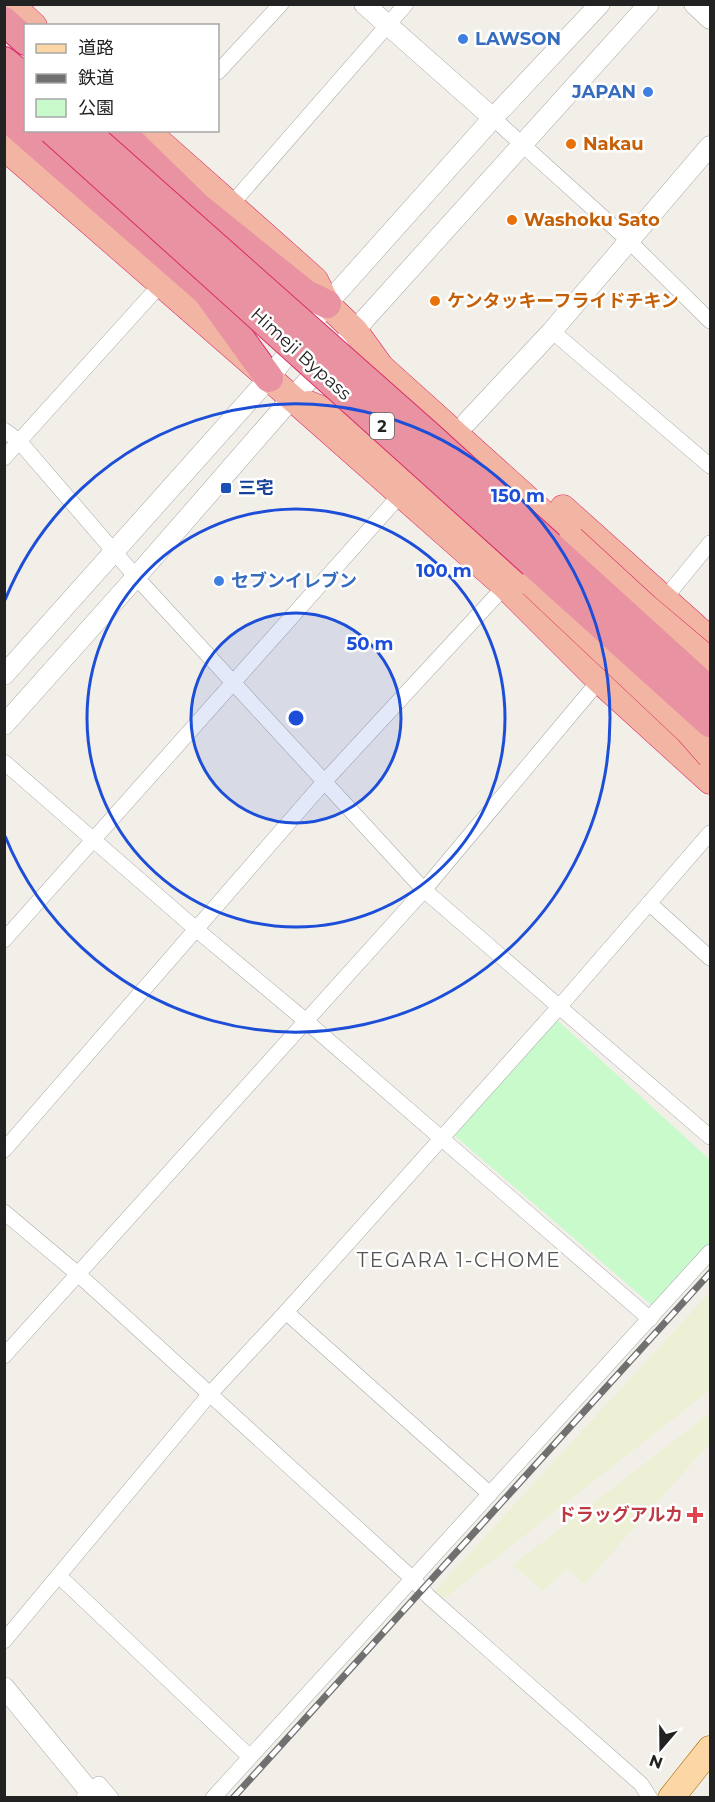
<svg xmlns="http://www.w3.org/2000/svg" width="715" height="1802" viewBox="0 0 715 1802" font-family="Montserrat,'Noto Sans JP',sans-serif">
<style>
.farmland{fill:#eef0d5}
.park{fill:#c8facc}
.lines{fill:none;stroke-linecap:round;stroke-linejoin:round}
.minor-casing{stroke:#a9a9a9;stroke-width:16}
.tertiary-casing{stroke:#a9a9a9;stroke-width:21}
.primary-casing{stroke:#a06b00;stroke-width:27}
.trunk-casing{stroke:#dc2a67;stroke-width:27}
.motorway-casing{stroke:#dc2a67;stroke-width:30}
.minor{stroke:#fff;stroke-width:15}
.tertiary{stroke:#fff;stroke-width:20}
.primary{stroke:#fcd6a4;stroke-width:26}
.trunk{stroke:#f2b4a3;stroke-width:26}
.motorway{stroke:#e892a2;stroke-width:28}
.rail-casing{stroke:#707070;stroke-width:7}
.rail{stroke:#fff;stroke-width:4.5;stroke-dasharray:14;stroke-linecap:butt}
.trunk-bridge-casing{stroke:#dc2a67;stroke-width:27;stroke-linecap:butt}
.motorway-bridge-casing{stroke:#dc2a67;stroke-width:30;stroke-linecap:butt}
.trunk-bridge{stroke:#f2b4a3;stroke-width:26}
.motorway-bridge{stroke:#e892a2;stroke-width:28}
.ring{fill:none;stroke:#1d4ed8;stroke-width:3}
.shop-dot{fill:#3f7fe0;stroke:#fff;stroke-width:2}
.food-dot{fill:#e8710a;stroke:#fff;stroke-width:2}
.transit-dot{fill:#1a4fb4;stroke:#fff;stroke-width:2}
.health-dot{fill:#e0444e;stroke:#fff;stroke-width:2}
.labels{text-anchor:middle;stroke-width:5;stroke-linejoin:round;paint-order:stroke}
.shield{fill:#fff;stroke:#646464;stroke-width:1.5}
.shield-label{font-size:16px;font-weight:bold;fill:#222}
.shop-label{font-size:18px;font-weight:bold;fill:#366cbe;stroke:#fff;text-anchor:start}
.food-label{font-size:18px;font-weight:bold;fill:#c56008;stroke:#fff;text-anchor:start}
.street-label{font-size:18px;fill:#222;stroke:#fff}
.transit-label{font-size:18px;font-weight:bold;fill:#164399;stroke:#fff;text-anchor:start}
.health-label{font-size:18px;font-weight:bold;fill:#be3a42;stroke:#fff;text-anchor:end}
.neighbourhood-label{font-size:20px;letter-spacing:1.5px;fill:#555;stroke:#fff}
.centre{fill:#1d4ed8;stroke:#fff;stroke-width:3}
.ring-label{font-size:18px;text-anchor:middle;font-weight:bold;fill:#1d4ed8;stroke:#fff;stroke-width:5;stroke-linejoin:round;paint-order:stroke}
</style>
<rect width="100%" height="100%" fill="#f2efe9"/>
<g class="farmland">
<path d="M710,1292V1390L441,1601L433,1593Z"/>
<path d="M710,1413V1443L584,1584L567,1568L543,1591L513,1565Z"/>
</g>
<path class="park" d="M556,1019L710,1160V1243L654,1307L454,1135Z"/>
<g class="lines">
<defs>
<g id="minor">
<path d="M218,72L281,4"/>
<path d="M493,118L628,240L710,321"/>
<path d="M230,206L406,4"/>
<path d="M552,331L710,466"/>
<path d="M4,430L19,441L136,577L424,890L710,1137"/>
<path d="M4,458L161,284"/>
<path d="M661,603L710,543"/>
<path d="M4,762L197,930L306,1021L650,1319"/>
<path d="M649,903L710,958"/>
<path d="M4,940L401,494"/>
<path d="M4,1150L324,782L505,586"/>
<path d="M4,1212L79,1275L413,1579L428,1596L641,1784L650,1798"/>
<path d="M286,1312L490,1494"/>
<path d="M4,1356L424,890L603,676"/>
<path d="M59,1576L250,1757"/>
<path d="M4,1641L209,1395L286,1312L560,1006L710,833"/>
<path d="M84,1797L99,1784L111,1798"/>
<path d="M213,1798L710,1252"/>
</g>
<g id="tertiary">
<path d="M364,4L493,118"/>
<path d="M694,4L710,19"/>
<path d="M467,422L552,331L710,146"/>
<path d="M4,675L269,378L327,304L493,118L600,4"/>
<path d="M4,725L136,577L292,398L347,339L649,4"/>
<path d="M4,1687L95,1798"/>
</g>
<path id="primary" d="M671,1798L710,1749"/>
<g id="trunk">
<path d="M11,4L34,26"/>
<path d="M146,130L315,280L327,304L355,331L381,367L572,539"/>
<path d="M4,147L292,398L505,586L600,681L710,781"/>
<path d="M309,404L341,417L532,584"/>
<path d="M563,508L710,640"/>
</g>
<g id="motorway">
<path d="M4,21L26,41"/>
<path d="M4,61L26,79"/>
<path d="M4,88L26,107"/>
<path d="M4,115L207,292L269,378"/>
<path d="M119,130L198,207L306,294L327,304"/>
</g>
</defs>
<use href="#minor" class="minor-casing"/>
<use href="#tertiary" class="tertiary-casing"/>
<use href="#primary" class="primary-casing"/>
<use href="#trunk" class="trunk-casing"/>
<use href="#motorway" class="motorway-casing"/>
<use href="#minor" class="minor"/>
<use href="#tertiary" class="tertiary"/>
<use href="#primary" class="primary"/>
<use href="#trunk" class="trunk"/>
<use href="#motorway" class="motorway"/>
<defs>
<path id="rail" d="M233,1798L710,1273"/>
</defs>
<use href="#rail" class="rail-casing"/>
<use href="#rail" class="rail"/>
<defs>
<g id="trunk-bridge">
<path d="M572,539L646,607L710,661"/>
<path d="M532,584L688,731L710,756"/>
</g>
<g id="motorway-bridge">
<path d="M52,130L710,723"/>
<path d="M84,130L427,434L710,691"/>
</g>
</defs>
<use href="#trunk-bridge" class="trunk-bridge-casing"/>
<use href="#motorway-bridge" class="motorway-bridge-casing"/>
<use href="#trunk-bridge" class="trunk-bridge"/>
<use href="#motorway-bridge" class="motorway-bridge"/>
</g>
<circle cx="296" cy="718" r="105" fill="#1d4ed8" fill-opacity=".12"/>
<g class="ring">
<circle cx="296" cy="718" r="105"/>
<circle cx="296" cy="718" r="209"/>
<path d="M5 600A314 314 0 1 1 5 836"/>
</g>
<g class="shop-dot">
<circle cx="463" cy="39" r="6"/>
<circle cx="648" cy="92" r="6"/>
<circle cx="219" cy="581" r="6"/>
</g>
<g class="food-dot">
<circle cx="571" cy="144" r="6"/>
<circle cx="512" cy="220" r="6"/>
<circle cx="435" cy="301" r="6"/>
</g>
<rect class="transit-dot" x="220" y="482" width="12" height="12" rx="3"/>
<path class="health-dot" d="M692 1506h6v6h6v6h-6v6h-6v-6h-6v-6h6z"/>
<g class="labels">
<rect class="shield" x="370" y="413" width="24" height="26" rx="4.5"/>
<g class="shield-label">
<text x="382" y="432">2</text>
</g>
<g class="shop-label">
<text x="475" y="45">LAWSON</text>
<text x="636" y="98" text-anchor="end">JAPAN</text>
<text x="231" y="587">セブンイレブン</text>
</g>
<g class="food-label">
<text x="583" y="150">Nakau</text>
<text x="524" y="226">Washoku Sato</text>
<text x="447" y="307">ケンタッキーフライドチキン</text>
</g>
<g class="street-label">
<text transform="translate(301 354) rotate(42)" y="6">Himeji Bypass</text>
</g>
<g class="transit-label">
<text x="238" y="494">三宅</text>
</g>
<g class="health-label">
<text x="683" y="1521">ドラッグアルカ</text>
</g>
<g class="neighbourhood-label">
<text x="459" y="1267">TEGARA 1-CHOME</text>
</g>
</g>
<circle cx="296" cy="718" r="9" class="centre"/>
<g class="ring-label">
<text x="518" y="502">150 m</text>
<text x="444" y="577">100 m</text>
<text x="370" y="650">50 m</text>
</g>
<rect width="715" height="1802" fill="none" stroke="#222222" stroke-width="12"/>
<rect x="24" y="24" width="195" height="108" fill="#ffffff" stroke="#a7a7a7" stroke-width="1.5"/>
<rect x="36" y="44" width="30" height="9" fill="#fcd6a4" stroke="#a7a7a7" stroke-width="1.5"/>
<text x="78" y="54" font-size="18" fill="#222222">道路</text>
<rect x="36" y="74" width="30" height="9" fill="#707070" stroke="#a7a7a7" stroke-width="1.5"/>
<text x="78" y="84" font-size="18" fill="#222222">鉄道</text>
<rect x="36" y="99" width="30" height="18" fill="#c8facc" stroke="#a7a7a7" stroke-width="1.5"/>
<text x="78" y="114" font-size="18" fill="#222222">公園</text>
<g transform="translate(661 1748) rotate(200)" stroke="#ffffff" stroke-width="4.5" paint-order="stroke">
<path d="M0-4.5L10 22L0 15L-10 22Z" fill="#222222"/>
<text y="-9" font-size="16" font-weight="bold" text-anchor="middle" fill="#222222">N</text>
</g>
</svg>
